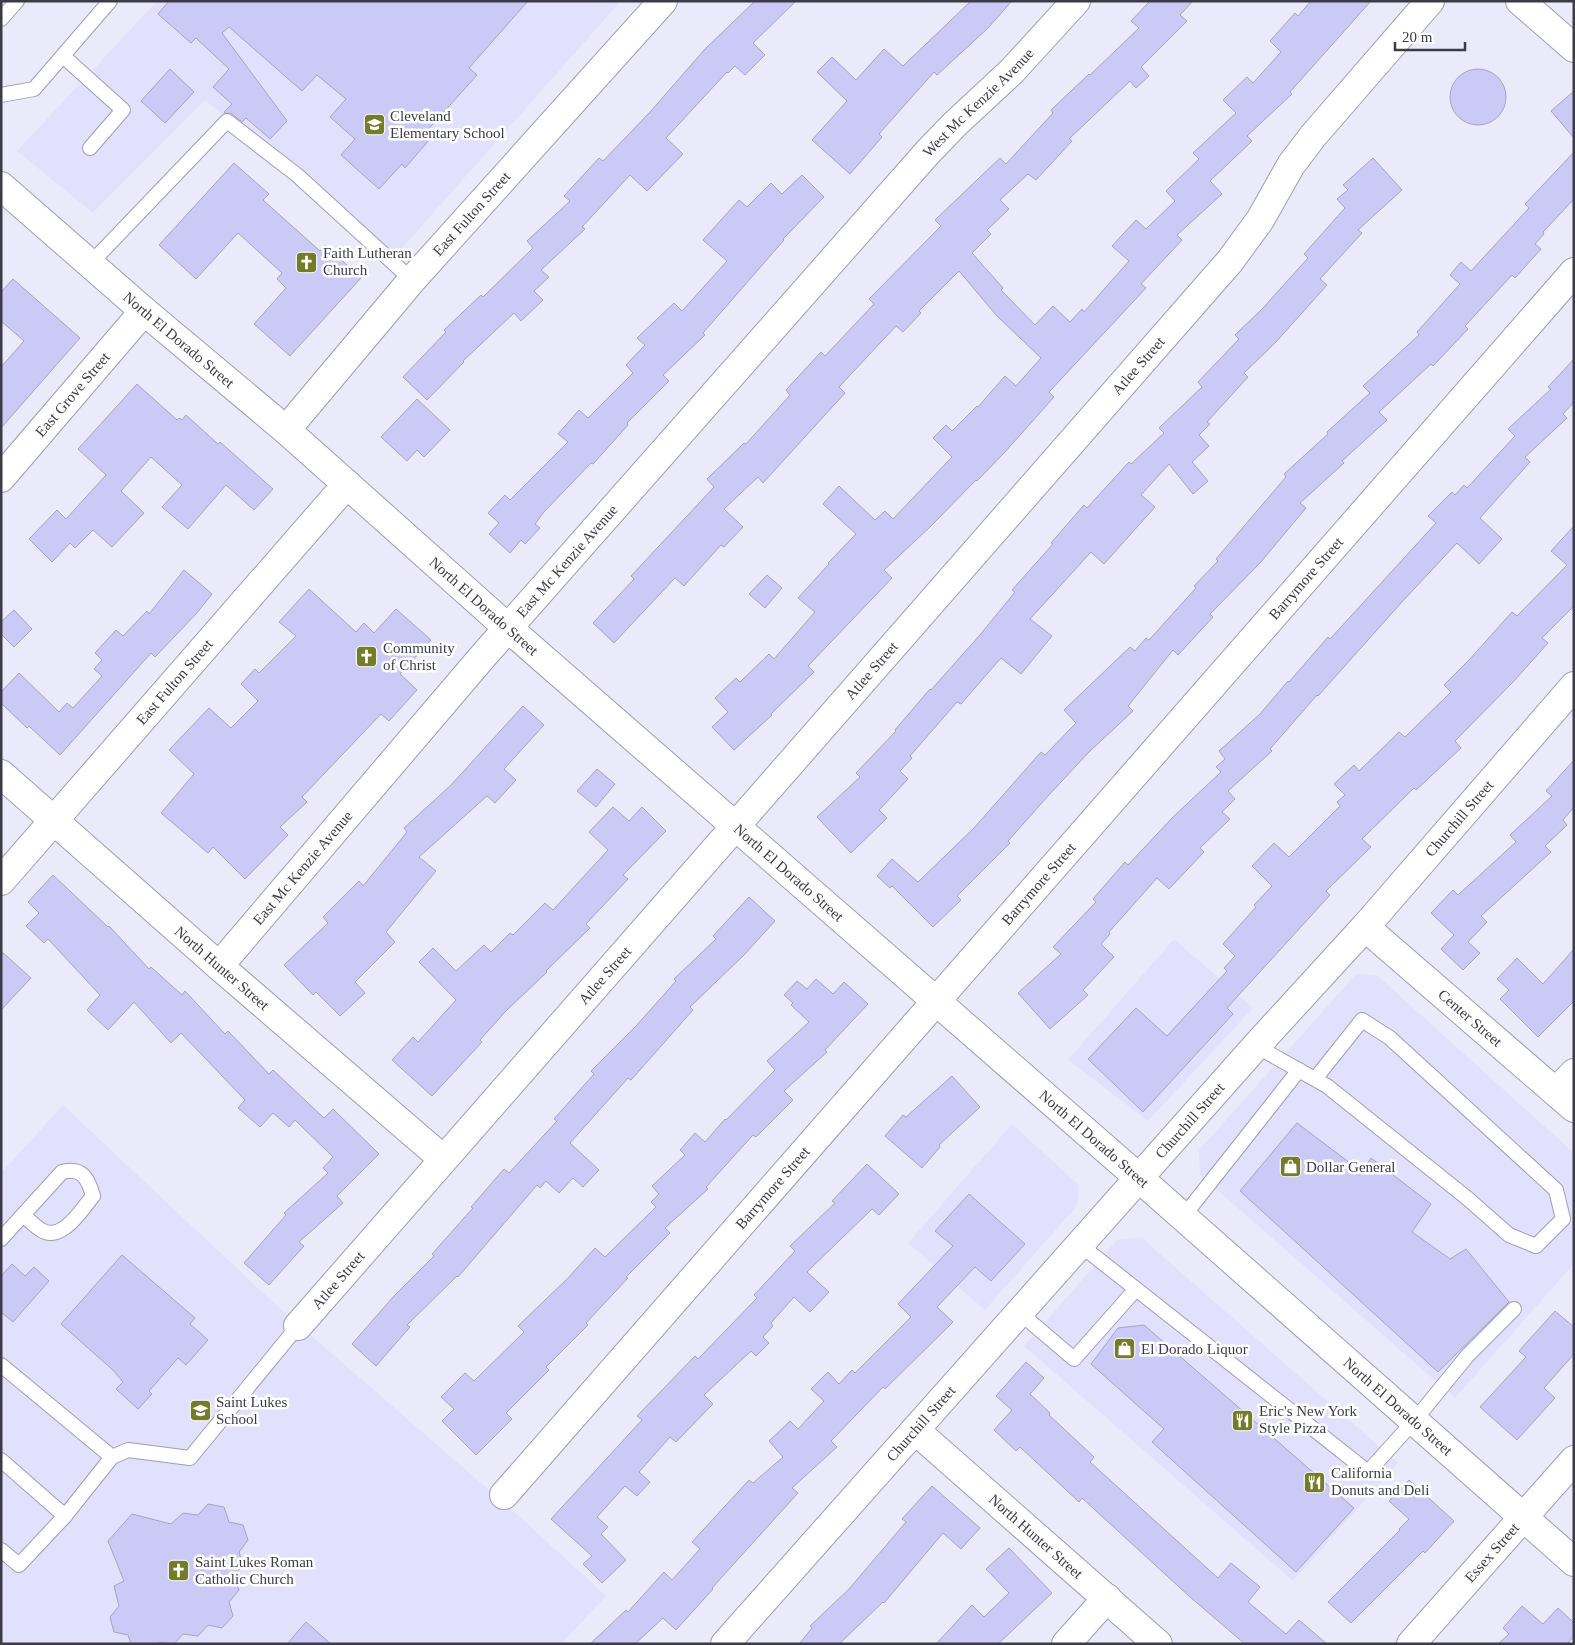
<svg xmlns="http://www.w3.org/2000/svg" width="1575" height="1645" viewBox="0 0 1575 1645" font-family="'Times New Roman',serif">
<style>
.built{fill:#e2e1fd}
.building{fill:#cbcaf6;stroke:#a5a4bf}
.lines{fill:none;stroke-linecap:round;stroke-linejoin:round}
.lane-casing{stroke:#9e9db7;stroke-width:16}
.street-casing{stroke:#9e9db7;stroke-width:30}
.secondary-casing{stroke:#9e9db7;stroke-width:30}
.lane{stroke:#fff;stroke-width:14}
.street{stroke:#fff;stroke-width:28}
.secondary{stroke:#fff;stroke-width:28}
.labels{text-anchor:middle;stroke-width:5;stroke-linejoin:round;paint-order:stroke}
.street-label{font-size:15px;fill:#3c3b46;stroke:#fff}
.poi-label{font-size:15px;fill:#3c3b46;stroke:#fff;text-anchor:start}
</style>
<rect width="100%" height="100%" fill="#ebeafb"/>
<g class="built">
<path d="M157,1H621L396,255L205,100L93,213L17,151Z"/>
<path d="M1174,939L1253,1008L1148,1121L1068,1060Z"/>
<path d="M1356,974L1378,976L1574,1153V1264L1455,1398L1200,1175L1199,1150Z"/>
<path d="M63,1105L276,1305L519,1516L606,1596L561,1644H1V1173Z"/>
<path d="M1012,1124L1079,1185L1077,1206L985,1310L908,1243Z"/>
<path d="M1142,1238L1398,1463L1293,1581L1024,1346L1117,1240Z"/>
</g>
<g class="building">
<path d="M169,1H528L469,68L477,75L424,134L430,139L405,168L402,164L379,189L341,155L355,139L330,117L346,99L317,75L302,91L229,27L222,33L287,121L270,139L246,118L242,122L232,114L225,113L224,112L232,104L213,87L229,69L196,38L191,43L158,14Z"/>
<path d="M755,1H796L753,43L765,55L745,75L735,66L728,73L727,72L666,138L683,154L647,191L630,175L582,227L585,229L541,270L549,277L534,291L543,300L521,321L514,313L463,361L464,362L427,400L403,377L446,332L444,330L481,295L483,297L533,248L527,241L570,201L564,196L599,158L603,161L651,111L705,49Z"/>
<path d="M971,1H1012L987,29L937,75L934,72L879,134L882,137L850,174L812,140L847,101L817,72L832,57L856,80L884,49L903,66Z"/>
<path d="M1150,1H1193L1180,15L1187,21L1141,67L1149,76L1136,88L1130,81L1069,139L1072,141L1036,180L1028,174L1000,200L1009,209L987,230L991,234L972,253L1003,288L1001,290L1035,325L1053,306L1070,322L1082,309L1084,312L1129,261L1112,246L1136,220L1146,229L1175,201L1166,191L1199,159L1193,153L1236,113L1223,100L1247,77L1253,83L1281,52L1270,41L1295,13L1298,16L1311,1H1371L1290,92L1292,94L1247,136L1252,141L1210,181L1222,194L1177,235L1182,240L1141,284L1146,288L1049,392L1054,397L1005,452L977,481L976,480L931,526L884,570L892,578L808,666L814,672L771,714L772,715L734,750L712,727L728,712L715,698L736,678L740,682L769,654L774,659L815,612L798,598L829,564L828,563L856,534L823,504L839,486L875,520L885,511L893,519L952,457L933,438L946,425L952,431L977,406L978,407L1005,376L1016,386L1041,358L997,316L959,271L919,311L921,313L903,332L896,326L839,387L845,393L763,483L758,477L724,509L743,527L724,547L721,545L684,586L675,578L614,643L593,623L634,579L631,576L714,487L707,479L744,443L746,444L790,395L786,390L821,352L825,356L874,304L869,299L941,226L935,220L1000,158L1006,164L1053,113L1051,110L1089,74L1090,75L1139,28L1131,21Z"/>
<path d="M170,69L194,92L165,123L141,101Z"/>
<circle cx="1478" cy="97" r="28"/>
<path d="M1574,91V138L1551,111Z"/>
<path d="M1574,152V199L1543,232L1544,234L1535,244L1541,249L1515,278L1512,275L1465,326L1468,329L1433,366L1431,364L1379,412L1387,420L1342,461L1344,463L1300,503L1306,508L1260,563L1210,614L1213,617L1178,655L1173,650L1128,706L1133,711L1089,752L1048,796L1008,841L1010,843L957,896L961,900L933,927L892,886L890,888L877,876L892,859L918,882L974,828L1041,752L1045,755L1076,723L1064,710L1130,647L1135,651L1146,638L1149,640L1196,588L1194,586L1218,561L1216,559L1286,477L1284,474L1328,434L1327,432L1370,393L1363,386L1419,335L1417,332L1460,284L1450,275L1461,262L1471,271L1529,208L1525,204Z"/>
<path d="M1373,158L1402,190L1358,230L1362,233L1320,279L1327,285L1276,342L1244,373L1248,377L1207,422L1210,424L1199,435L1209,446L1192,462L1208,481L1193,494L1169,464L1141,495L1155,507L1104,564L1091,552L1030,619L1052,636L1021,674L1001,658L961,704L957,702L910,756L912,758L900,771L908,779L879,810L887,818L851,853L817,817L860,777L856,773L896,731L895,730L930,689L931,690L979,636L1015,592L1012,590L1053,544L1051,543L1084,505L1087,508L1129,462L1131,464L1164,433L1159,428L1202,387L1198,382L1239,339L1235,335L1262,309L1308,258L1304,254L1345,208L1337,199L1348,190L1343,185Z"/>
<path d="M234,163L269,194L263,200L320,251L325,245L361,278L290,356L254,324L286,288L277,279L282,273L238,233L196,279L159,245Z"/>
<path d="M802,175L824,197L783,239L784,240L703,333L705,335L663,375L669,381L627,423L628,425L593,464L591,463L544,512L535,524L540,528L525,544L521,540L510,553L489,534L499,523L488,513L505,495L510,500L568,442L558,434L579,410L588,418L633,373L626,365L645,345L637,338L674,303L682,311L727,261L703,240L739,200L747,207L771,183L782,194Z"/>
<path d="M13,279L80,338L1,428V367L24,341L1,321V292Z"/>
<path d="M1574,359V402L1563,414L1567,418L1525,457L1530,462L1480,518L1502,539L1479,564L1457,543L1401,603L1318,696L1317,695L1270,749L1272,751L1228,791L1235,799L1222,812L1230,819L1200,848L1204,852L1169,889L1157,878L1109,932L1110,934L1101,944L1114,957L1083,990L1088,995L1050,1029L1018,993L1061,954L1053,947L1096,902L1093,899L1125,862L1128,865L1173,817L1221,772L1216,767L1225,759L1219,751L1260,714L1288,681L1289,682L1328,637L1330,639L1436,523L1428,516L1452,492L1455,495L1464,485L1467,488L1515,436L1508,429L1551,389L1548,387Z"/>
<path d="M137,384L177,420L179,418L182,420L186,415L218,444L220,442L273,489L254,510L226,485L188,529L162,507L182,485L151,457L121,491L144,513L112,547L93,530L75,548L70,543L52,562L29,539L57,510L66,519L106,475L78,449Z"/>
<path d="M417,399L450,430L424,457L417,450L407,461L381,437Z"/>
<path d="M1574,526V606L1542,638L1548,643L1514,681L1455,741L1461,748L1416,790L1414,788L1362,839L1371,847L1326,891L1330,895L1227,1008L1233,1014L1143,1112L1088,1059L1136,1008L1167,1036L1227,971L1224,968L1235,956L1223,944L1256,907L1254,905L1272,886L1252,866L1274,843L1289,857L1340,806L1337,802L1345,795L1334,784L1354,765L1359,771L1399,732L1405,737L1451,692L1444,685L1469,660L1512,612L1517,616L1567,565L1551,551Z"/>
<path d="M184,570L212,594L196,614L155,657L151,653L60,755L29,726L27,728L1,703V692L19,673L59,712L67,703L73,708L102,676L94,669L102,660L95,653L116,630L123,636L147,611L149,614Z"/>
<path d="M767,575L782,588L765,608L749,594Z"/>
<path d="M309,589L356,632L364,623L374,633L396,609L431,640L400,674L417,690L389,721L381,714L302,797L307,802L280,827L288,835L245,879L213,847L208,853L161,813L194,774L169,750L209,708L231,728L258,701L241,684L255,669L259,673L296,636L279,622Z"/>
<path d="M14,610L32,629L14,647L1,634V622Z"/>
<path d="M523,706L544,725L504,769L516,780L495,803L487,796L419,857L436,871L386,932L395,942L355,982L365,993L340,1016L316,992L313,995L284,965L328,923L323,917L359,881L363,886L407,832L404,828L451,785Z"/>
<path d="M1574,760V807L1563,820L1567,825L1545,846L1551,852L1481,916L1487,922L1468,942L1480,953L1463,970L1441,949L1454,935L1431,913L1453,890L1458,895L1516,842L1510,835L1552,796L1546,791Z"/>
<path d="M597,769L615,784L596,807L577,791Z"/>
<path d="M613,807L629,821L642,807L666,831L623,875L628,879L586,924L590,928L546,971L547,972L506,1011L480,1040L482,1042L432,1096L392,1060L413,1037L418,1042L456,1000L419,962L433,948L456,971L484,945L491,952L510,933L513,935L545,903L553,910L608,850L589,832Z"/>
<path d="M53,875L108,927L109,926L149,969L151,967L182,995L185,991L225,1034L228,1031L269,1074L273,1070L324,1118L333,1109L379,1154L337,1196L343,1203L299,1242L304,1246L269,1285L244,1263L286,1215L284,1213L328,1173L323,1168L333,1157L295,1120L289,1127L273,1113L260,1127L238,1108L245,1100L181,1033L171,1043L134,1002L108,1030L87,1010L100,995L48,939L44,943L26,926L39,913L28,902Z"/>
<path d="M749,897L775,921L744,955L690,1007L693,1010L631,1080L628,1078L570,1143L599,1170L583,1187L573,1178L559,1193L546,1181L540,1188L537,1185L458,1277L457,1276L407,1325L410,1327L376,1366L352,1344L394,1296L434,1256L432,1254L473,1208L471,1207L504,1169L509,1173L557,1121L554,1119L594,1074L591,1071L636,1026L676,981L674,979L716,939L713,936Z"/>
<path d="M1574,949V1001L1538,1037L1500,999L1509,990L1497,979L1517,958L1543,984Z"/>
<path d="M1,951L31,978L1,1010Z"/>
<path d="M816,979L833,994L844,982L868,1004L825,1050L827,1052L784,1091L793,1100L756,1137L753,1135L706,1187L708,1189L665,1228L670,1233L626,1277L628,1278L586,1323L588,1325L546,1367L549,1370L506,1413L512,1419L476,1455L442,1421L454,1409L441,1397L465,1373L474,1381L524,1332L518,1326L568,1278L595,1248L605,1257L656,1207L651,1202L659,1194L652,1186L685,1155L680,1150L695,1133L705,1142L725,1119L726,1120L775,1070L767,1061L809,1022L791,1005L793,1003L784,995L797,981L807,989Z"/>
<path d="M952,1076L980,1107L939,1145L940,1147L922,1168L885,1136L903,1115L906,1117Z"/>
<path d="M1297,1123L1362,1172L1371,1158L1431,1204L1412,1232L1450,1259L1466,1249L1509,1302L1438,1372L1240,1191Z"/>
<path d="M867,1164L899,1194L879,1215L872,1209L807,1272L829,1292L810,1312L794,1297L771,1323L773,1326L763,1337L769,1343L756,1356L751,1351L704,1395L713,1404L676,1442L670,1437L639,1472L650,1482L637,1496L625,1486L597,1517L608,1527L601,1534L626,1560L602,1583L583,1564L592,1556L551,1519L642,1420L637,1416L695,1356L698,1359L757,1298L754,1295L795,1251L790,1246L835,1203L832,1201Z"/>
<path d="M969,1194L1025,1244L991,1281L975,1267L937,1307L953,1322L885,1389L883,1387L831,1441L837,1447L792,1488L798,1493L712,1588L713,1589L676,1630L663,1618L635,1644H590L626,1610L628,1612L664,1572L672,1580L700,1549L692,1542L749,1480L753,1483L783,1457L769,1441L790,1421L798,1429L824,1401L811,1389L828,1372L839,1384L852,1370L855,1373L911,1317L898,1304L953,1246L935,1231Z"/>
<path d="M122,1255L195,1318L190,1324L208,1340L186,1365L178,1358L149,1391L152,1394L138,1409L116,1389L123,1382L114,1371L61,1324Z"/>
<path d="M12,1264L25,1276L34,1267L49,1281L13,1322L1,1312V1276Z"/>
<path d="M1555,1311L1574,1327V1354L1544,1388L1555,1398L1517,1440L1480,1407L1526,1357L1519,1351Z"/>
<path d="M1144,1325L1354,1508L1296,1572L1152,1442L1164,1429L1091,1364L1118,1328Z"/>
<path d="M1026,1362L1044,1378L1030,1394L1050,1413L1049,1415L1094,1457L1090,1462L1218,1578L1231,1563L1260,1587L1248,1602L1286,1634L1299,1620L1327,1644H1245L1190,1597L1082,1498L1079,1502L1020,1447L1016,1451L994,1430L1012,1410L996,1396Z"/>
<path d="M1409,1480L1454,1521L1425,1553L1423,1551L1351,1623L1328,1602L1400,1530L1399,1529L1409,1519L1389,1501Z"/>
<path d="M932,1486L980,1528L961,1549L943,1533L884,1603L883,1602L839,1644H799L812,1628L810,1626L849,1589L906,1522L902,1519Z"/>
<path d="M208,1504L224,1507L229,1522L243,1525L248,1540L239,1552L243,1565L234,1576L239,1590L229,1602L233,1616L222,1628L208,1625L198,1636L183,1634L174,1644L159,1642L157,1644H131L128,1635L114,1632L110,1617L119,1606L114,1586L124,1581L108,1541L132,1514L171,1524L183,1513L198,1515Z"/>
<path d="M1009,1548L1052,1593L998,1644H936L972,1605L984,1617L1009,1593L986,1569Z"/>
<path d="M1522,1606L1543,1624L1558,1608L1574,1623V1636L1567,1644H1498L1509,1634L1503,1628Z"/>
<path d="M306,1622L331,1644H287Z"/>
</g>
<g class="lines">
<defs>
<g id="lane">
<path d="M1,19L17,1"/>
<path d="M63,56L123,110L90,148"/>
<path d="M1,95L34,89L110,1"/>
<path d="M90,264L227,121L297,175L412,280"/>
<path d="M1256,1046L1327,1086L1467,1198L1509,1235L1536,1246L1563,1219L1556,1190L1390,1038L1362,1020L1315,1079"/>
<path d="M1183,1217L1299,1070"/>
<path d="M1,1239L62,1172C82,1167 88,1178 93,1196C82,1209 62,1243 41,1230C35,1226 29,1220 23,1215"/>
<path d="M1079,1244L1368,1472L1414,1421L1468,1355L1514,1309"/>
<path d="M1019,1312L1074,1359L1136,1289"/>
<path d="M1,1365L112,1457"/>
<path d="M1,1460L65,1516L112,1457L128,1450L190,1458L298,1326"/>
<path d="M1,1550L19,1565L65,1516"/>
</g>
<g id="street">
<path d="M1520,1L1574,48"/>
<path id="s1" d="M286,430L412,280L663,1"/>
<path id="s2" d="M1,478L144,311"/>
<path id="s3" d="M1,774L219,966L443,1159"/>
<path id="s4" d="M1,881L347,484"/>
<path id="s5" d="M1365,927L1574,1108"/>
<path id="s6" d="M219,966L484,655L928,152L955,124L1012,71L1076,1"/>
<path d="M1556,1092L1574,1073"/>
<path id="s7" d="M298,1326L1230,261L1260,220L1291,165L1313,136L1430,1"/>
<path id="s8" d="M915,1430L1158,1644"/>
<path id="s9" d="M504,1495L1574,272"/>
<path id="s10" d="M725,1644L1256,1046L1365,927L1574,686"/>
<path d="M1066,1644L1107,1598"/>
<path id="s11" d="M1411,1644L1574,1460"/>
</g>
<g id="secondary">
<path id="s12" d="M1,186L144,311L286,430L508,628L1139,1178L1574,1562"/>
</g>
</defs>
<use href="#lane" class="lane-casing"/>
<use href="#street" class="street-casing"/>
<use href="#secondary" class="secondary-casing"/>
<use href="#lane" class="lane"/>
<use href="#street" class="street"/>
<use href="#secondary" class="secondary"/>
</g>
<defs>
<symbol id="school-square" viewBox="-11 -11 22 22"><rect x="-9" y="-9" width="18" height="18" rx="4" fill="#737c27" stroke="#fff"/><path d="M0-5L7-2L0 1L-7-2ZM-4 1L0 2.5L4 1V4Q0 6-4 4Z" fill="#fff"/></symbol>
<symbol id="church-square" viewBox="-11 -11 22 22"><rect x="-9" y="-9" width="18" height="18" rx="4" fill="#737c27" stroke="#fff"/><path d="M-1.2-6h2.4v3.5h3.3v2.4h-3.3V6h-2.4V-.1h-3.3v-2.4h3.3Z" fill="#fff"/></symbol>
<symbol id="shop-square" viewBox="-11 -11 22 22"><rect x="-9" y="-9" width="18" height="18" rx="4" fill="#737c27" stroke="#fff"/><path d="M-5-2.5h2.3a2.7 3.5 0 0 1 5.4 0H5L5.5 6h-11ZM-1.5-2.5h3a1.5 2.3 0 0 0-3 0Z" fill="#fff"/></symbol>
<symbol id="restaurant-square" viewBox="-11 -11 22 22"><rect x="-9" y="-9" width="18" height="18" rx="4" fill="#737c27" stroke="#fff"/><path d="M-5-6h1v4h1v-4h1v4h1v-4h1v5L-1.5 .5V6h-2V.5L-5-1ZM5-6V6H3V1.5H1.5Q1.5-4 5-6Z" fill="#fff"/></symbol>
</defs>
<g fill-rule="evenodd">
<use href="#school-square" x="362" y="112" width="25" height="25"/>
<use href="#church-square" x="294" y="250" width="25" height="25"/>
<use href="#church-square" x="354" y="644" width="25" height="25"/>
<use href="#shop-square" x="1278" y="1154" width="25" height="25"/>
<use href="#shop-square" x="1112" y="1336" width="25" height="25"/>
<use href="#school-square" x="188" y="1398" width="25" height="25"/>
<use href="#restaurant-square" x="1230" y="1408" width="25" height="25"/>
<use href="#restaurant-square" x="1302" y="1470" width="25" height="25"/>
<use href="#church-square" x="166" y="1558" width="25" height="25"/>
</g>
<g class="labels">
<g class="street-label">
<text dy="5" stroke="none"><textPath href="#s6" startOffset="1150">West Mc Kenzie Avenue</textPath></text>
<text dy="5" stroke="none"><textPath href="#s1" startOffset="285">East Fulton Street</textPath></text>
<text dy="5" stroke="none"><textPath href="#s12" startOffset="235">North El Dorado Street</textPath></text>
<text dy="5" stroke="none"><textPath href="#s7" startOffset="1276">Atlee Street</textPath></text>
<text dy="5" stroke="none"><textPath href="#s2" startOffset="110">East Grove Street</textPath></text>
<text dy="5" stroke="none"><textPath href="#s6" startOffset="534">East Mc Kenzie Avenue</textPath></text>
<text dy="5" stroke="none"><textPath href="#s9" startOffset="1218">Barrymore Street</textPath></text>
<text dy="5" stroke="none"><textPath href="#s12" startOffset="640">North El Dorado Street</textPath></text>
<text dy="5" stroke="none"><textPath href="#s7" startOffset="871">Atlee Street</textPath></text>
<text dy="5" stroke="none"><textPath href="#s4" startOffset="264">East Fulton Street</textPath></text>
<text dy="5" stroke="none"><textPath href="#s10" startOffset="1105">Churchill Street</textPath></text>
<text dy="5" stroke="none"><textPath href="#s6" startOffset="129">East Mc Kenzie Avenue</textPath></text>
<text dy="5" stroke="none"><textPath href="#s12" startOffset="1045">North El Dorado Street</textPath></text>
<text dy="5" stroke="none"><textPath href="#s9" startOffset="812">Barrymore Street</textPath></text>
<text dy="5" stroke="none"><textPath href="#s3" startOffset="294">North Hunter Street</textPath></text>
<text dy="5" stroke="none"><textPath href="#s7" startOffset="466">Atlee Street</textPath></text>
<text dy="5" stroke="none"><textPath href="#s5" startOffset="139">Center Street</textPath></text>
<text dy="5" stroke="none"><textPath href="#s10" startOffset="700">Churchill Street</textPath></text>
<text dy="5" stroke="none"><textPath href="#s12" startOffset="1450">North El Dorado Street</textPath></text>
<text dy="5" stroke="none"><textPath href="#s9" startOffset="408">Barrymore Street</textPath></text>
<text dy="5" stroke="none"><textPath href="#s7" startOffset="61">Atlee Street</textPath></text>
<text dy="5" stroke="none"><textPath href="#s12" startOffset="1855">North El Dorado Street</textPath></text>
<text dy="5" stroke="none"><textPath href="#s10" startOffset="295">Churchill Street</textPath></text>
<text dy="5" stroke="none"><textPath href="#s8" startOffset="161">North Hunter Street</textPath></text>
<text dy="5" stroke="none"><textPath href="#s11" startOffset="122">Essex Street</textPath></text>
</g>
<g class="poi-label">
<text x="390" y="121">Cleveland<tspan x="390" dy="17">Elementary School</tspan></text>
<text x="323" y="258">Faith Lutheran<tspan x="323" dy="17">Church</tspan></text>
<text x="383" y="653">Community<tspan x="383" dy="17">of Christ</tspan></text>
<text x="1306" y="1172">Dollar General</text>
<text x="1141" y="1354">El Dorado Liquor</text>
<text x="216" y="1407">Saint Lukes<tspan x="216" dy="17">School</tspan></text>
<text x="1259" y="1416">Eric's New York<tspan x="1259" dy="17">Style Pizza</tspan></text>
<text x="1331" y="1478">California<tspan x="1331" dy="17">Donuts and Deli</tspan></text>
<text x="195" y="1567">Saint Lukes Roman<tspan x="195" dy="17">Catholic Church</tspan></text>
</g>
</g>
<rect width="1575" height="1645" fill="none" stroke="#3c3b46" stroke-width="5"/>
<path d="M1395 42v8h70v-8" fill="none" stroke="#3c3b46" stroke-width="2.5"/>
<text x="1402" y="42" font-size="15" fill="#3c3b46" stroke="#ffffff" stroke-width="4" paint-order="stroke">20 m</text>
</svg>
